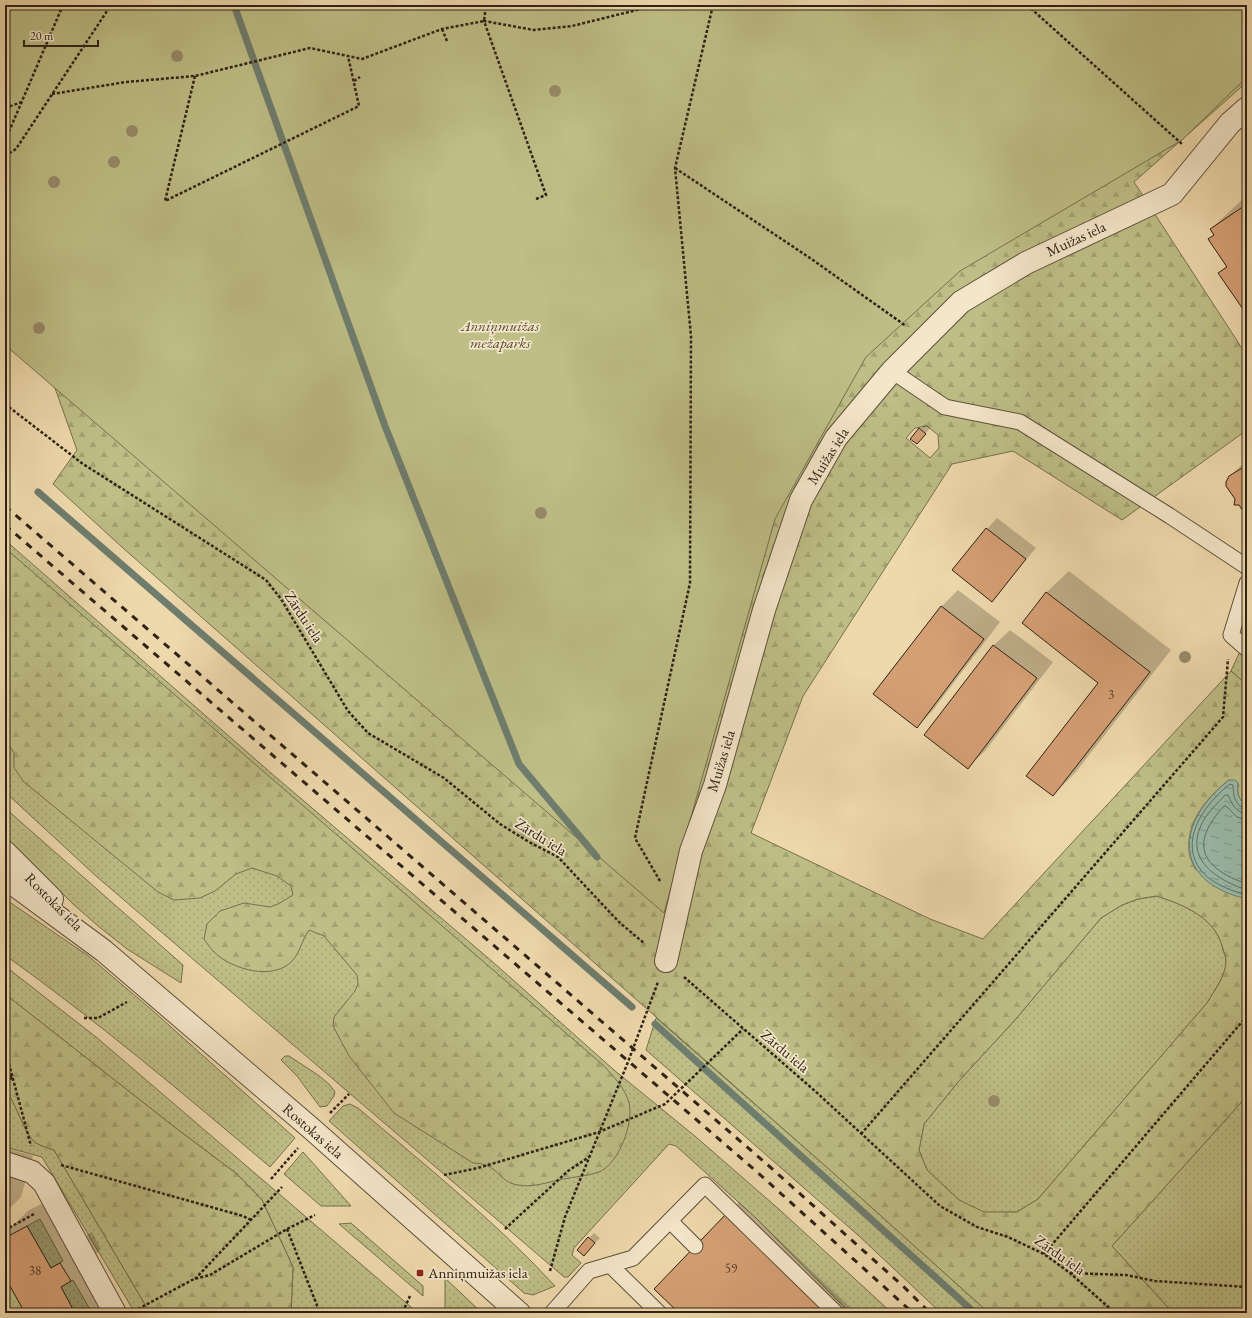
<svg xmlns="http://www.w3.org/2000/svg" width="1252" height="1318" viewBox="0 0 1252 1318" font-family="'EB Garamond',serif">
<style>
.grass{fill:url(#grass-dots);stroke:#76704e}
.forest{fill:url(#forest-firs);stroke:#76704e;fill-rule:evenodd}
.green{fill:#bebe86;stroke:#76704e}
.water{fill:url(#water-ripples);stroke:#6e7d6e}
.shadow{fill:#0003}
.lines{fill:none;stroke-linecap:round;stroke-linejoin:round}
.shore{stroke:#646e60;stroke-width:1}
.stream{stroke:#6e7d6e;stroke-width:7}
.building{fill:#d59f74;stroke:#2e2216}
.service-casing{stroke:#5e503c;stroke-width:17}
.minor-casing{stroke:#5e503c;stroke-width:24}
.tertiary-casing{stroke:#5e503c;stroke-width:24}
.path{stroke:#2e2216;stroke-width:2.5;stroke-dasharray:3 2;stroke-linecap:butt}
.service{stroke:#f4e6c9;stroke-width:15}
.minor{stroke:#f4e6c9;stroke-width:22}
.tertiary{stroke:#f4e6c9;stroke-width:22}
.rail{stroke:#2e2216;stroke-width:3;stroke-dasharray:7 7;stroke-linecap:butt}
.tree{fill:#988a69}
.poi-dot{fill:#8f2418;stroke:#f4e6c9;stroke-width:1.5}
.labels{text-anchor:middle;stroke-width:3.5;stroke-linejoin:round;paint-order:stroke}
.number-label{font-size:13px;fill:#58412e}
.street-label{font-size:15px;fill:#2e2216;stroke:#f4e6c9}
.park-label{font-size:15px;font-style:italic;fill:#524932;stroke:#f4e6c9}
.poi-label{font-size:15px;fill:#2e2216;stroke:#f4e6c9;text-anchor:start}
</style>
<defs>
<pattern id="grass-dots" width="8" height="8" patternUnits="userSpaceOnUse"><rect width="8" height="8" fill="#bebe86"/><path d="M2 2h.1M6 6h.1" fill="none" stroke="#a4a373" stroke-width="1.8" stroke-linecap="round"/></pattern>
<pattern id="forest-firs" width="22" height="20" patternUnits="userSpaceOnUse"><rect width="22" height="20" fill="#bebe86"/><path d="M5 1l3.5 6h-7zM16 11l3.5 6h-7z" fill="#a4a373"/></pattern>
<pattern id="water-ripples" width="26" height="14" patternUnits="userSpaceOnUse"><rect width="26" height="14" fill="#99baa9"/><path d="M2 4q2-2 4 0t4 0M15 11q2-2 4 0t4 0" fill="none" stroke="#7d9789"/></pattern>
</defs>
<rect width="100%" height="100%" fill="#eed9ac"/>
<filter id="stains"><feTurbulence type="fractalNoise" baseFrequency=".005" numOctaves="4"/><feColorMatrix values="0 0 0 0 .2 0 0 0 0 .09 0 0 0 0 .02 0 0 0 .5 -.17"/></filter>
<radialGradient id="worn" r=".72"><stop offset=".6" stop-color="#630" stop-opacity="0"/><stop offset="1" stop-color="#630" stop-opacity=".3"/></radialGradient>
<g class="grass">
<path d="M5,540L271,773L494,963L614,1070L696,1137L781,1211L892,1313H850L755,1217L676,1146L669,1144L574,1248L572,1255L581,1263L568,1277H564L96,876L5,792Z"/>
<path d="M1247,636V685L1231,671Z"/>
<path d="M5,808L183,965L181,983L127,949L98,926L73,904L5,836Z"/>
<path d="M1157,896C1185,905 1216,918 1223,949C1224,953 1226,957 1226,961C1226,976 1214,991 1207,1003L1038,1199L1017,1212L984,1213L959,1200L927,1170L919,1150L924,1124L958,1082L1014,1021L1101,918L1122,905L1138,899Z"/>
<path d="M5,899L87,955L152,1010L295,1138L270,1167C184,1094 97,1021 5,955Z"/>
<path d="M5,966L96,1037L418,1313H291L293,1267L262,1200L237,1174L177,1129L5,994Z"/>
<path d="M656,1018L830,1170L989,1313H941L859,1236L646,1050Z"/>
<path d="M285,1056H289L318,1075L329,1084L335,1092L334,1096L327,1106L320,1107L297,1076L281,1060Z"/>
<path d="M5,1090C17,1103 24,1135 36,1143C41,1146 48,1148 54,1150L150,1313H135L42,1157L5,1147Z"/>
<path d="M1247,1096V1313H1173L1112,1246Z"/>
<path d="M350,1104L358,1108C425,1165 495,1221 555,1286L533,1295L524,1293L329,1121L343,1106Z"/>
<path d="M303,1152L351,1206H321L284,1174Z"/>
<path d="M40,1219L63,1261L51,1268L27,1226Z"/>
<path d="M351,1223L423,1286V1296L339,1224Z"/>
<path d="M5,1277L25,1313H5Z"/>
<path d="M445,1278L482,1313H445Z"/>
<path d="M73,1280L92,1313H75L61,1287Z"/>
</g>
<g class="forest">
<path d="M1247,5V82L1134,182L1247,356V430L1122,520L1013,451L952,464L803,696L751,833L930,919L983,939L1231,671L1247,685V806C1238,799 1237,794 1238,783L1229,780C1207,797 1186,822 1189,851C1189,857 1193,863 1195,869L1247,899V1096L1112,1246L1173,1313H989L830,1170L123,548L53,484L77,450L50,374ZM927,426L938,435L939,448L930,458L906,438L915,428ZM1156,896C1185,905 1216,918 1223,949C1224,953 1226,957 1226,961C1226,976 1214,991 1207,1003L1038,1199L1017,1212H984L959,1200L927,1170L919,1150L924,1124L958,1082L1014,1021L1101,918L1122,905L1138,899Z"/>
<path d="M5,548L603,1065C612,1075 626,1089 629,1103C634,1122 619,1164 599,1172C588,1176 574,1177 563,1179C548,1182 533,1188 518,1185C497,1182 499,1163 473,1163L394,1113L349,1056L333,1026L334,1017L355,991L358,984L357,975L324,936L309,930C302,940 300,952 293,960C274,982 231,969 214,952C210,948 207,943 204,939L207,924L220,911L244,903L270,907L278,904L293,895L291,886L277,876L252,868L236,874L215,891L200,898L174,900L158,892L24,782L14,768V753L5,739Z"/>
<path d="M5,994L177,1129L237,1174L262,1200L293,1267L291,1313H150L54,1150C48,1148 41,1146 36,1143C24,1135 17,1103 5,1090Z"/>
</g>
<path class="green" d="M5,5H1247V77L1182,140L960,271L866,357L775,519L664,913L5,345Z"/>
<path class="water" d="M1229,780H1235L1238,783C1237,794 1238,799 1247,806V899C1172,882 1175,822 1229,780Z"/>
<g class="shadow">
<path d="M1247,195V314L1219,273L1227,265L1210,239L1215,234L1211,229Z"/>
<path d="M925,424L930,428L922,438L920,429Z"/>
<path d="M1247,460V515L1230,476Z"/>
<path d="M997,518L1036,548L992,601L987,529Z"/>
<path d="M1069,571L1171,650L1075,773L1053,795L1100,683L1023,623L1047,592Z"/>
<path d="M958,590L1000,622L933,710L917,727L874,694L942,606Z"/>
<path d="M1010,630L1053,662L985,751L968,767L993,646Z"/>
<path d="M5,1148L33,1156L21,1197L5,1213Z"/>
<path d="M58,1196L82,1238L92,1232L101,1249L93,1258L115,1297L98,1313H26L5,1274V1233L29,1210Z"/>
<path d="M739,1202L856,1313H681L729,1213Z"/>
<path d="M594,1233L600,1238L589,1249V1238Z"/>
</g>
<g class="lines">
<g class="shore">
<path d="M1247,809C1235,807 1233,795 1233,785L1230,784C1207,802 1180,836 1198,866C1207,882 1231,891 1247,895"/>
<path d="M1247,814C1236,813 1232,804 1228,795H1225C1219,802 1210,810 1205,818C1181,857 1214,879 1247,890"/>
<path d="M1247,820L1237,817L1226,806H1224C1189,844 1201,868 1247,884"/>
</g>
<g class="stream">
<path d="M234,5L385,426L519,764L597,857"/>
<path d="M38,492L632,1007"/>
<path d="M655,1024L975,1313"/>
</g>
</g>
<g class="building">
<path d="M1247,204V315L1218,273L1227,267L1208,239L1214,235L1210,229Z"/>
<path d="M919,428L926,434L917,444L910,439Z"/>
<path d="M1247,465V517L1239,505H1234L1235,499L1226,486V482L1229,476Z"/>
<path d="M986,528L1026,559L992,602L952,570Z"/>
<path d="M1046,592L1150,672L1053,796L1026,776L1098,683L1022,623Z"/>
<path d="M941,606L984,639L917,728L873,694Z"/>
<path d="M993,645L1037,678L968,769L924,735Z"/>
<path d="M728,1212L834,1313H679L654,1289Z"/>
<path d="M27,1226L51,1268L60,1263L71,1281L61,1287L75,1313H25L5,1277V1238Z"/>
<path d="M588,1237L595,1243L584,1256L577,1250Z"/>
</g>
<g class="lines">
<defs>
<g id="service">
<path d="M892,371L945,407L1020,422L1170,516L1247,567"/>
<path d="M1247,583L1231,635L1247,649"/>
<path d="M670,1221L695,1246"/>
<path d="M610,1265L659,1313"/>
<path d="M552,1313L589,1271L633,1258L705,1185L836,1313"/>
</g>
<g id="minor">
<path d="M666,961L691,851L715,785L764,610L801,500L836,438L892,371L961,302L1026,263L1172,194L1230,123L1247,108"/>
<path d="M5,1163L32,1172L44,1183L115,1313"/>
</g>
<g id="tertiary">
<path d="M5,852L52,899"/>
<path d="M5,878L104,951L313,1130L519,1313"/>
</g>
</defs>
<use href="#service" class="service-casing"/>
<use href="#minor" class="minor-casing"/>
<use href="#tertiary" class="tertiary-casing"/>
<g class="path">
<path d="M1027,5L1182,144"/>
<path d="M442,29L447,41"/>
<path d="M195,76L165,201L359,106L348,56"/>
<path d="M354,81L360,77"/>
<path d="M52,94L126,82L195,76L310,48L362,59L442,29L484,21L486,5"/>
<path d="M5,108L22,102"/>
<path d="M5,141L63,5"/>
<path d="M5,156L16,149L111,5"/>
<path d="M675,168L810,258L906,326"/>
<path d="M536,199L546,195L484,21L534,30L572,26L657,5"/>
<path d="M5,404L83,464L266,580L281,599L348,711L368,733L444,778L500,824L529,842L558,857L619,922L645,944"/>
<path d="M660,881L635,838L690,583L691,336L675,168L713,5"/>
<path d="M684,977L815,1091L940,1206L977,1227L1008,1237L1044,1254L1070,1273L1115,1313"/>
<path d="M84,1018H98L127,1002"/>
<path d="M5,1049L31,1146"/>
<path d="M5,1078L12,1075"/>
<path d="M5,1088L13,1075"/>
<path d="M330,1113L349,1094"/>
<path d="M861,1134L1223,717L1228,659"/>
<path d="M61,1165L243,1216L251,1220"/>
<path d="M444,1175L478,1168L599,1132L665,1104L743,1029"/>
<path d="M271,1179L298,1148"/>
<path d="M287,1229L320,1313"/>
<path d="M505,1229L568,1171L589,1157"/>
<path d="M5,1230L34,1214"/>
<path d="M1044,1254L1247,1016"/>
<path d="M550,1271L565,1217L628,1062L658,982"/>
<path d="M1070,1273L1126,1275L1155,1281L1247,1287"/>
<path d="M195,1279L282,1187"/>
<path d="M138,1309L194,1279L210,1275L287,1229L315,1215"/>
<path d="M396,1313L405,1307L410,1296"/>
<path d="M1246,1313L1247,1276"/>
</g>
<use href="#service" class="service"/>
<use href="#minor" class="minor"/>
<use href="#tertiary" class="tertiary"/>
<g class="rail">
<path d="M5,506L769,1166L904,1287L930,1313"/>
<path d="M5,525L756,1171L913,1313"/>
</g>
</g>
<g class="tree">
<circle cx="177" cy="56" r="6"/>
<circle cx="555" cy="91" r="6"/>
<circle cx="132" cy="131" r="6"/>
<circle cx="114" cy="162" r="6"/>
<circle cx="54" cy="182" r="6"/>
<circle cx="39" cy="328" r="6"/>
<circle cx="541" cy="513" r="6"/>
<circle cx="1185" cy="657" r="6"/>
<circle cx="994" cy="1101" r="6"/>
</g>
<rect class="poi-dot" x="416" y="1269" width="8" height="8" rx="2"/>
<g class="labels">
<g class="number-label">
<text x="1111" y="699">3</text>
<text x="731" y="1273">59</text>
<text x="35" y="1275">38</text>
</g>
<g class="street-label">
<text transform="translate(1076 239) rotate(-25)" y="5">Muižas iela</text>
<text transform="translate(828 456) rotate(-58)" y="5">Muižas iela</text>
<text transform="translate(304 617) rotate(57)" y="5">Zārdu iela</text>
<text transform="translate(721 761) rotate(-73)" y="5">Muižas iela</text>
<text transform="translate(541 837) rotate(32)" y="5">Zārdu iela</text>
<text transform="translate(54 902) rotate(45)" y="5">Rostokas iela</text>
<text transform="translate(785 1051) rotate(40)" y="5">Zārdu iela</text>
<text transform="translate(313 1131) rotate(41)" y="5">Rostokas iela</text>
<text transform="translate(1060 1255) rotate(35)" y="5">Zārdu iela</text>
</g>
<g class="park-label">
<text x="500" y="331">Anniņmuižas<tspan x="500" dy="17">mežaparks</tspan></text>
</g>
<g class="poi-label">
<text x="428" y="1278">Anniņmuižas iela</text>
</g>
</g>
<rect width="1252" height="1318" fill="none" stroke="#eed9ac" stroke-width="20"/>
<rect x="6" y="6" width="1240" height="1306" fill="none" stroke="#2e2216" stroke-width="2"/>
<rect x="10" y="10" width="1232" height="1298" fill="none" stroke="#2e2216"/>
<path d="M24 40v6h74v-6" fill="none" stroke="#2e2216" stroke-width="2"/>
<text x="30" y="40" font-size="12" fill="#2e2216" stroke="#f4e6c9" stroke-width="3" paint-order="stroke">20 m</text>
<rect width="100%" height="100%" filter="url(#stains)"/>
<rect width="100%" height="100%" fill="url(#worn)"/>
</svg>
